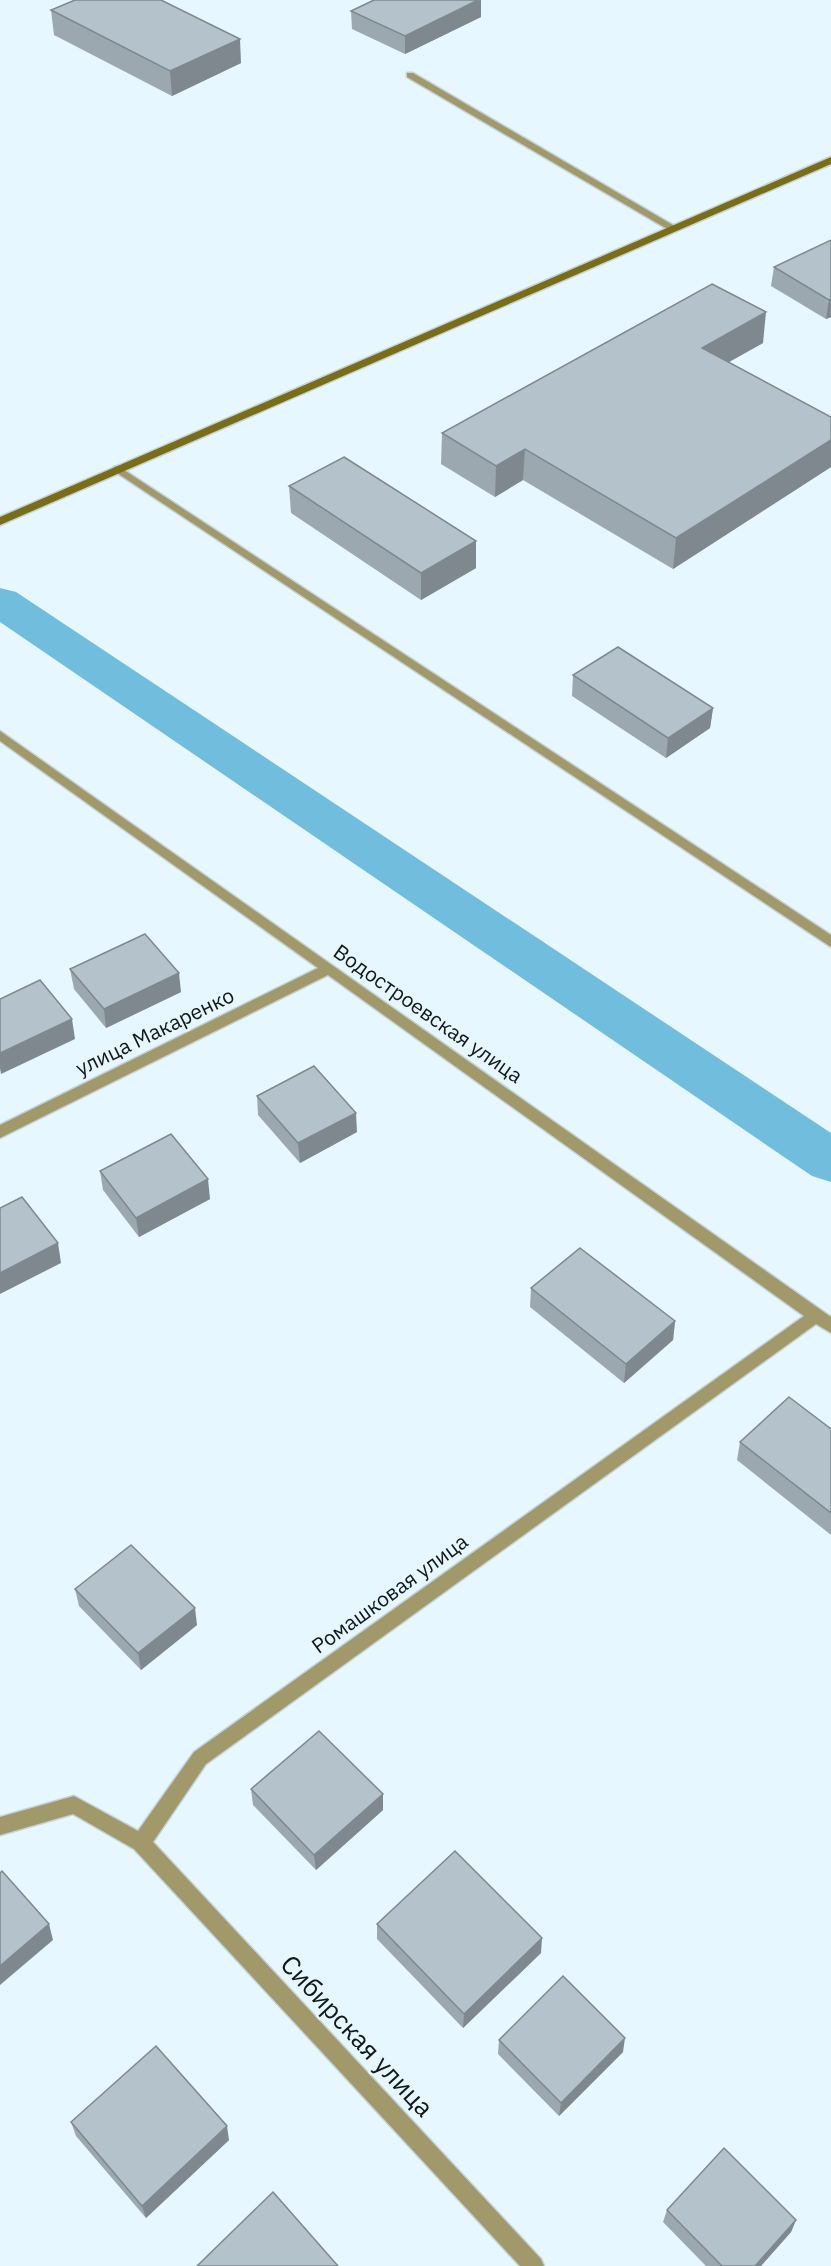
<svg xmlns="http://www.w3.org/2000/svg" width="831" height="2266" viewBox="0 0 831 2266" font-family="'IBM Plex Sans',sans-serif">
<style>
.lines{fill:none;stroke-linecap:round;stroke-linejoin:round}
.canal{fill:#71bdde;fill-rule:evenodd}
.service-casing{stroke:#c4d3da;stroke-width:3}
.minor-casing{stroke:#c4d3da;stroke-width:3}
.secondary-casing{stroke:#c4d3da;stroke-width:3}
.service{fill:#a19969;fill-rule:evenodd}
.minor{fill:#a19969;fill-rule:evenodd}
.secondary{fill:#7a6d18;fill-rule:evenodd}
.wall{fill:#9ba8af}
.shaded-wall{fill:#7e888e}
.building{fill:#b4c3cb;stroke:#7e888e;stroke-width:1.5}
.labels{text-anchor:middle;stroke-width:5;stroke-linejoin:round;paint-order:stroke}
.street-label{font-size:21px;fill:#12171a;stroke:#e6f7ff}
.near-street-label{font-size:26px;fill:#12171a;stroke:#e6f7ff}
</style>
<rect width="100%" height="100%" fill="#e6f7ff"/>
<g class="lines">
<path class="canal" d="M0,588L16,592L831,1133V1182L812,1176L0,622Z"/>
<defs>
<path id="service" d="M407,73H413L678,228L669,230L407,77Z"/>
<g id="minor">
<path d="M118,466L831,935V947L114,471V467Z"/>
<path d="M0,731L831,1317V1333L816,1324L206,1764L153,1842L541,2259L544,2266H520L134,1849L73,1814L0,1835V1817L74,1796L138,1831L194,1752L804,1316L328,975L0,1138V1125L318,968L0,741Z"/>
</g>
<path id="secondary" d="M831,157V164L0,525V517Z"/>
</defs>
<use href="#service" class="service-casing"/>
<use href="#minor" class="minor-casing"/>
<use href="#secondary" class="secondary-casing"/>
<use href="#service" class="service"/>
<use href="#minor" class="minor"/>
<use href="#secondary" class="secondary"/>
</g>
<g class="wall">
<path d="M374,0H481V17L405,54L352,29L351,11Z"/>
<path d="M51,10L241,63L172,96L54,35Z"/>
<path d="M831,240V317L826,319L771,286L774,267Z"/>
<path d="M763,343L728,362L831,417V467L673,569L523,480L495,497L441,464L442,433Z"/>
<path d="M289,486L476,568L421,600L291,513Z"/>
<path d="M573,675L713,708L710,728L666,758L572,696Z"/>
<path d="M70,969L181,992L106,1028L74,989Z"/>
<path d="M257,1096L357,1132L300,1163L258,1115Z"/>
<path d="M100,1171L210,1199L139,1237L103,1190Z"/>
<path d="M531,1288L675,1321L673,1340L624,1383L530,1307Z"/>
<path d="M831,1429V1535L737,1460L740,1442Z"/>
<path d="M75,1589L197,1625L141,1670L79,1606Z"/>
<path d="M251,1789L383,1794V1810L316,1870L253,1805Z"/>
<path d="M377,1924L541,1953L463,2028L377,1939Z"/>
<path d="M499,2040L623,2052L559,2116L498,2054Z"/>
<path d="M71,2122L229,2140L146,2218L76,2136Z"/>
<path d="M667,2210L796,2220L791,2232L761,2266H706L663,2222Z"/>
</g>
<g class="shaded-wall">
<path d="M478,0H481V17L405,54V36Z"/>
<path d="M240,39L241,63L172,96L170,71Z"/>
<path d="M831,299V317L826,319L829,300Z"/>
<path d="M766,312L763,343L699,379L702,348Z"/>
<path d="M831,440V467L673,569L676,538Z"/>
<path d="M525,449L523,480L495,497L496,466Z"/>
<path d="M476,541V568L421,600V573Z"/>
<path d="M713,708L710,728L666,758L668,738Z"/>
<path d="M179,973L181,992L106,1028L104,1009Z"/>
<path d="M72,1019L75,1039L1,1074L0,1068V1053Z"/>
<path d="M356,1113L357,1132L300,1163L298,1143Z"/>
<path d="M208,1179L210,1199L139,1237L136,1218Z"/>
<path d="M58,1243L61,1263L0,1294V1273Z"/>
<path d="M675,1321L673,1340L624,1383L626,1364Z"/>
<path d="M195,1608L197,1625L141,1670L138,1653Z"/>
<path d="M383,1794V1810L316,1870L314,1855Z"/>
<path d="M49,1924L53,1940L0,1985V1966Z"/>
<path d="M542,1938L541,1953L463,2028L464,2014Z"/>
<path d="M625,2038L623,2052L559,2116L561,2103Z"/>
<path d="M227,2126L229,2140L146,2218L142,2206Z"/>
<path d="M796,2220L791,2232L761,2266H755Z"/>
</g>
<g class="building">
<path d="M75,0H161L240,39L170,71L51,10Z"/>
<path d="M374,0H478L405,36L351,11Z"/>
<path d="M831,240V299L829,300L774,267Z"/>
<path d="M712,284L766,312L702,348L831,417V440L676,538L525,449L496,466L442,433Z"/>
<path d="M344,457L476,541L421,573L289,486Z"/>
<path d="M618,647L713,708L668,738L573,675Z"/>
<path d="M145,934L179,973L104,1009L70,969Z"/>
<path d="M40,980L72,1019L0,1053V999Z"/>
<path d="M314,1066L356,1113L298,1143L257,1096Z"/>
<path d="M171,1134L208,1179L136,1218L100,1171Z"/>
<path d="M22,1197L58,1243L0,1273V1208Z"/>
<path d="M580,1248L675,1321L626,1364L531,1288Z"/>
<path d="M789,1397L831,1429V1513L740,1442Z"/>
<path d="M131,1545L195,1608L138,1653L75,1589Z"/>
<path d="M319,1731L383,1794L314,1855L251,1789Z"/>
<path d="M455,1851L542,1938L464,2014L377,1924Z"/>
<path d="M2,1871L49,1924L0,1966V1873Z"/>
<path d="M563,1976L625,2038L561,2103L499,2040Z"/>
<path d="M156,2046L227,2126L142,2206L71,2122Z"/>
<path d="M724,2148L796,2220L755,2266H722L667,2210Z"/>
<path d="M273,2192L338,2266H197Z"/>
</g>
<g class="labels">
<g class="street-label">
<text transform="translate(428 1014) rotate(35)" y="7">Водостроевская улица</text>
<text transform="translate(155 1032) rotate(-26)" y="7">улица Макаренко</text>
<text transform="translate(390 1594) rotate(-36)" y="7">Ромашковая улица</text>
</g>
<g class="near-street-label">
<text transform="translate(357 2036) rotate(47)" y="9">Сибирская улица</text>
</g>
</g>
</svg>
